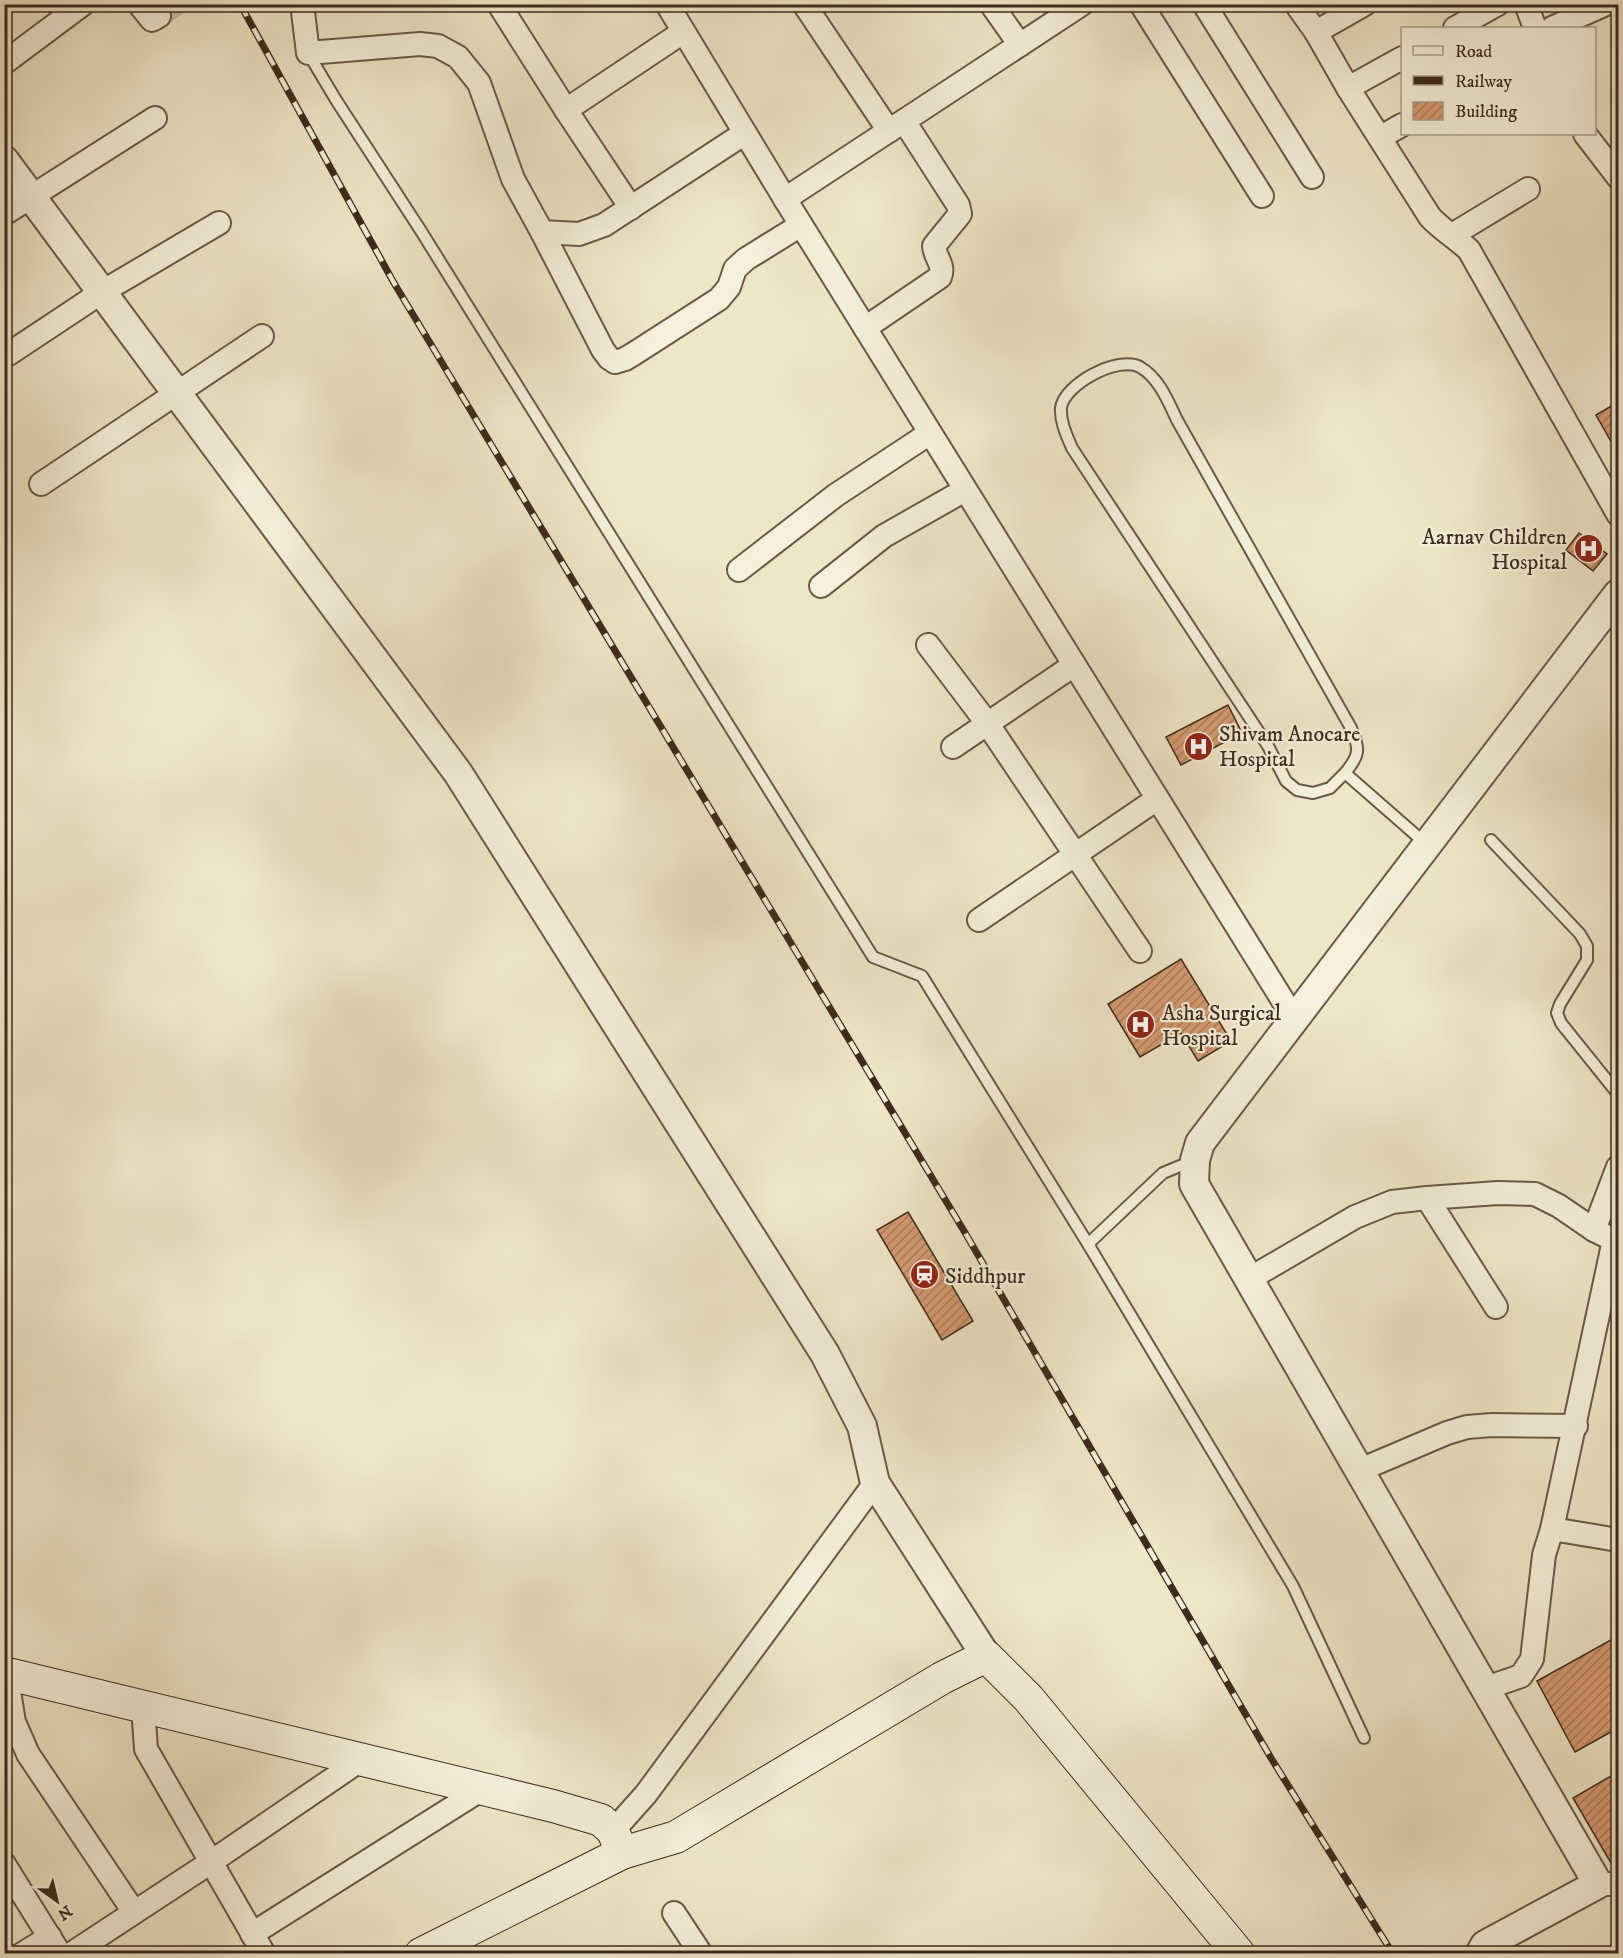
<svg xmlns="http://www.w3.org/2000/svg" width="1623" height="1958" viewBox="0 0 1623 1958" font-family="'IM FELL DW Pica',serif">
<style>
.building{fill:url(#building-hatch);stroke:#3d2a1e;stroke-width:1.5}
.lines{fill:none;stroke-linecap:round;stroke-linejoin:round}
.minor-tunnel{stroke:#cbc0a6;stroke-width:22;stroke-dasharray:22 11;stroke-linecap:butt}
.service-casing{stroke:#6a5948;stroke-width:14}
.minor-casing{stroke:#6a5948;stroke-width:26}
.tertiary-casing{stroke:#6a5948;stroke-width:32}
.secondary-casing{stroke:#3d2a1e;stroke-width:34}
.service{stroke:#f5efdb;stroke-width:10}
.minor{stroke:#f5efdb;stroke-width:22}
.tertiary{stroke:#f5efdb;stroke-width:28}
.secondary{stroke:#f5efdb;stroke-width:32}
.rail-casing{stroke:#3d2a1e;stroke-width:7}
.rail{stroke:#f5efdb;stroke-width:4.5;stroke-dasharray:14;stroke-linecap:butt}
.labels{text-anchor:middle;stroke-width:4.5;stroke-linejoin:round;paint-order:stroke}
.poi-label{font-size:22px;fill:#3d2a1e;stroke:#f5efdb;text-anchor:start}
</style>
<defs>
<pattern id="building-hatch" width="6" height="6" patternUnits="userSpaceOnUse" patternTransform="scale(1.5)"><rect width="6" height="6" fill="#d59a71"/><path d="M-1 1l2-2M0 6l6-6M5 7l2-2" fill="none" stroke="#ae7e5c"/></pattern>
</defs>
<rect width="100%" height="100%" fill="#efe6c8"/>
<filter id="stains"><feTurbulence type="fractalNoise" baseFrequency=".00333" numOctaves="4"/><feColorMatrix values="0 0 0 0 .2 0 0 0 0 .09 0 0 0 0 .02 0 0 0 .5 -.17"/></filter>
<radialGradient id="worn" r=".72"><stop offset=".6" stop-color="#630" stop-opacity="0"/><stop offset="1" stop-color="#630" stop-opacity=".3"/></radialGradient>
<g class="building">
<path d="M1618,402V454L1596,415Z"/>
<path d="M1579,533L1607,554L1593,571L1566,550Z"/>
<path d="M1228,705L1242,733L1181,765L1166,737Z"/>
<path d="M1181,959L1231,1041L1198,1061L1181,1033L1140,1057L1108,1004Z"/>
<path d="M908,1212L973,1321L942,1340L877,1230Z"/>
<path d="M1618,1636V1728L1575,1752L1537,1681Z"/>
<path d="M1618,1772V1871L1615,1870L1573,1798Z"/>
</g>
<g class="lines">
<path class="minor-tunnel" d="M159,16L178,4"/>
<defs>
<g id="service">
<path d="M308,53L336,100L421,231L873,957L922,976L1088,1244L1293,1586L1364,1738"/>
<path d="M1345,773L1330,788L1313,793L1297,790L1286,781L1268,746L1072,448C1067,436 1060,422 1061,408C1064,384 1119,355 1140,367C1159,378 1168,401 1177,420L1351,728C1360,749 1360,755 1345,773L1425,843"/>
<path d="M1491,840L1580,934L1587,946V960L1560,1004L1557,1013L1561,1023L1618,1094"/>
<path d="M1088,1244L1163,1173L1192,1161"/>
</g>
<g id="minor">
<path d="M139,4L152,20L159,16"/>
<path d="M302,4L308,53L420,44L438,46L458,57L479,83L513,179L542,232L603,350L609,358L615,362L625,359L635,353L719,299L729,287L735,269L746,259L801,225"/>
<path d="M667,4L785,199L1295,1020"/>
<path d="M804,4L889,131"/>
<path d="M991,4L1020,45"/>
<path d="M1141,4L1262,196"/>
<path d="M1204,4L1312,177"/>
<path d="M1296,4L1316,32L1348,88L1430,217C1441,229 1456,238 1469,250L1618,514"/>
<path d="M1526,4L1535,28"/>
<path d="M500,6L566,110L631,208"/>
<path d="M1455,28L1498,4"/>
<path d="M1552,28L1606,4"/>
<path d="M1316,32L1365,4"/>
<path d="M4,63L83,4"/>
<path d="M1348,88L1402,58"/>
<path d="M566,110L683,32"/>
<path d="M1585,134L1618,177"/>
<path d="M1381,137L1402,125"/>
<path d="M785,199L1082,4"/>
<path d="M4,214L155,118"/>
<path d="M542,232L579,234L604,225L745,133"/>
<path d="M1452,235L1528,189"/>
<path d="M865,328L940,277C945,265 935,258 934,246L960,214L958,205L904,121"/>
<path d="M4,357L102,292L219,223"/>
<path d="M41,484L262,336"/>
<path d="M739,570L836,495L930,433"/>
<path d="M821,586L884,536L965,490"/>
<path d="M928,645L987,723L1140,951"/>
<path d="M953,747L1074,665"/>
<path d="M979,920L1157,799"/>
<path d="M1427,1198L1496,1307"/>
<path d="M1594,1230L1618,1167"/>
<path d="M1249,1279L1355,1217L1392,1202L1427,1198L1498,1193L1535,1194L1559,1206L1594,1230L1618,1242"/>
<path d="M1360,1470L1447,1433L1467,1427L1492,1425L1576,1426"/>
<path d="M1552,1529L1614,1240"/>
<path d="M6,1673L14,1722L28,1754L134,1912"/>
<path d="M1486,1688L1521,1676L1532,1659L1544,1555L1552,1529L1618,1540"/>
<path d="M143,1707L146,1749L264,1954"/>
<path d="M613,1831L646,1794L875,1483"/>
<path d="M4,1864L60,1954"/>
<path d="M1598,1884H1618"/>
<path d="M674,1913L701,1954"/>
<path d="M252,1934L482,1789"/>
<path d="M22,1954L50,1937"/>
<path d="M71,1954L211,1862L362,1759"/>
</g>
<g id="tertiary">
<path d="M4,160L458,773L825,1354L862,1426L875,1483L986,1656"/>
<path d="M1480,1954L1485,1945L1598,1884L1194,1184L1195,1160L1200,1143L1618,594"/>
</g>
<g id="secondary">
<path d="M4,1673L553,1806L601,1820L613,1831L622,1853"/>
<path d="M421,1954L622,1853L676,1837L942,1678L986,1656L1029,1699L1239,1954"/>
</g>
</defs>
<use href="#service" class="service-casing"/>
<use href="#minor" class="minor-casing"/>
<use href="#tertiary" class="tertiary-casing"/>
<use href="#secondary" class="secondary-casing"/>
<use href="#service" class="service"/>
<use href="#minor" class="minor"/>
<use href="#tertiary" class="tertiary"/>
<use href="#secondary" class="secondary"/>
<defs>
<path id="rail" d="M240,4L394,283L964,1231L1271,1758L1393,1954"/>
</defs>
<use href="#rail" class="rail-casing"/>
<use href="#rail" class="rail"/>
</g>
<defs>
<symbol id="hospital-disc" viewBox="-11 -11 22 22"><circle r="9.5" fill="#8f2418" stroke="#f5efdb"/><path d="M-5-5h3v3.5h4V-5h3V5h-3V1.5h-4V5h-3Z" fill="#fff"/></symbol>
<symbol id="station-disc" viewBox="-11 -11 22 22"><circle r="9.5" fill="#8f2418" stroke="#f5efdb"/><path d="M-3-6H3Q5-6 5-4V2Q5 4 3 4L4.5 6H3L1.5 4h-3L-3 6H-4.5L-3 4Q-5 4-5 2V-4Q-5-6-3-6ZM-3.5-4v3h7v-3ZM-3.5 1v1.5H-2V1ZM2 1v1.5H3.5V1Z" fill="#fff"/></symbol>
</defs>
<g fill-rule="evenodd">
<use href="#hospital-disc" x="1572" y="532" width="33" height="33"/>
<use href="#hospital-disc" x="1182" y="730" width="33" height="33"/>
<use href="#hospital-disc" x="1124" y="1008" width="33" height="33"/>
<use href="#station-disc" x="908" y="1258" width="33" height="33"/>
</g>
<g class="labels">
<g class="poi-label">
<text x="1567" y="544" text-anchor="end">Aarnav Children<tspan x="1567" dy="25">Hospital</tspan></text>
<text x="1219" y="741">Shivam Anocare<tspan x="1219" dy="25">Hospital</tspan></text>
<text x="1162" y="1020">Asha Surgical<tspan x="1162" dy="25">Hospital</tspan></text>
<text x="945" y="1283">Siddhpur</text>
</g>
</g>
<rect width="1623" height="1958" fill="none" stroke="#efe6c8" stroke-width="24"/>
<rect x="6" y="6" width="1611" height="1946" fill="none" stroke="#3d2a1e" stroke-width="3"/>
<rect x="12" y="12" width="1599" height="1934" fill="none" stroke="#3d2a1e" stroke-width="1.5"/>
<rect x="1401" y="27" width="195" height="108" fill="#f5efdb" stroke="#aba08f" stroke-width="1.5"/>
<rect x="1413" y="46" width="30" height="9" fill="#f5efdb" stroke="#aba08f" stroke-width="1.5"/>
<text x="1455" y="57" font-size="18" fill="#3d2a1e">Road</text>
<rect x="1413" y="76" width="30" height="9" fill="#3d2a1e" stroke="#aba08f" stroke-width="1.5"/>
<text x="1455" y="87" font-size="18" fill="#3d2a1e">Railway</text>
<rect x="1413" y="102" width="30" height="18" fill="url(#building-hatch)" stroke="#aba08f" stroke-width="1.5"/>
<text x="1455" y="117" font-size="18" fill="#3d2a1e">Building</text>
<g transform="translate(57 1901) rotate(146)" stroke="#f5efdb" stroke-width="4.5" paint-order="stroke">
<path d="M0-4.5L10 22L0 15L-10 22Z" fill="#3d2a1e"/>
<text y="-9" font-size="16" font-weight="bold" text-anchor="middle" fill="#3d2a1e">N</text>
</g>
<rect width="100%" height="100%" filter="url(#stains)"/>
<rect width="100%" height="100%" fill="url(#worn)"/>
</svg>
